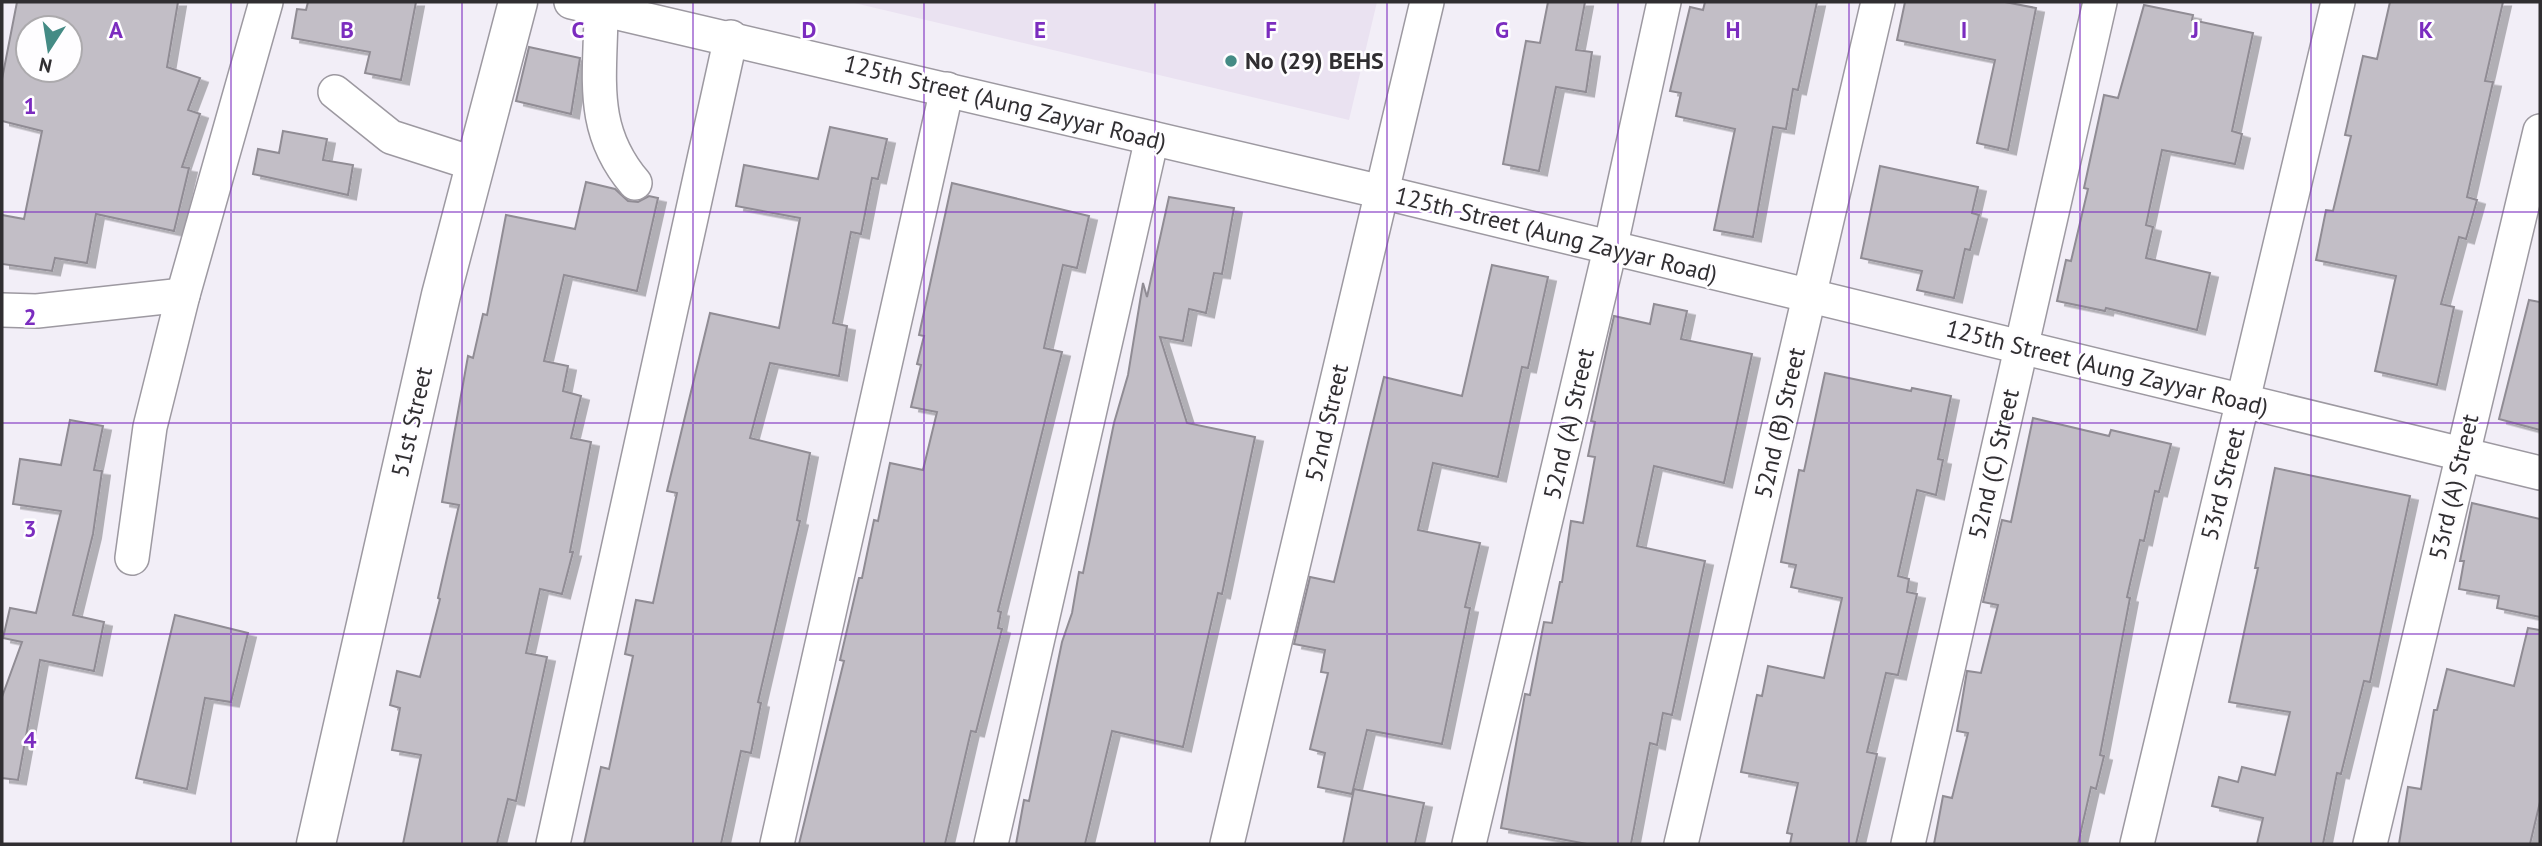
<svg xmlns="http://www.w3.org/2000/svg" width="2542" height="846" viewBox="0 0 2542 846" font-family="'PT Sans',sans-serif">
<style>
.built{fill:#eae2f1}
.building{fill:#c2bec6;stroke:#908c94;stroke-width:2;fill-rule:evenodd;filter:url(#shadow)}
.lines{fill:none;stroke-linecap:round;stroke-linejoin:round}
.street-casing{stroke:#9d99a1;stroke-width:36}
.secondary-casing{stroke:#9d99a1;stroke-width:41}
.street{stroke:#fff;stroke-width:33}
.secondary{stroke:#fff;stroke-width:38}
.grid{fill:none;stroke:#7b2cbf;stroke-width:2;stroke-opacity:0.55}
.poi-dot{fill:#448b85;stroke:#fefdff;stroke-width:2.5}
.labels{text-anchor:middle;stroke-width:5;stroke-linejoin:round;paint-order:stroke}
.poi-label{font-size:24px;font-weight:bold;fill:#302e31;stroke:#fefdff;text-anchor:start}
.street-label{font-size:24px;fill:#302e31;stroke:#fefdff}
.grid-label{font-size:23px;text-anchor:middle;font-weight:bold;fill:#7b2cbf;stroke:#fefdff;stroke-width:5;stroke-linejoin:round;paint-order:stroke}
</style>
<defs>
<filter id="shadow"><feDropShadow dx="8" dy="4.5" stdDeviation="0" flood-color="#0004"/></filter>
</defs>
<rect width="100%" height="100%" fill="#f2eef7"/>
<path class="built" d="M850,2H1377L1349,120Z"/>
<g class="building">
<path d="M17,2H178L167,67L200,78L188,110L200,114L182,167L189,168L174,231L96,214L87,263L55,258L52,271L2,264V215L24,219L42,131L2,121V79ZM28,28H70V70H28Z"/>
<path d="M308,2H416L401,80L365,73L370,52L292,38L297,9L306,10Z"/>
<path d="M1548,2H1585L1576,50L1592,52L1586,92L1556,87L1539,171L1503,164L1526,41L1540,43Z"/>
<path d="M1705,2H1817L1798,90L1793,89L1786,129L1773,127L1753,237L1714,230L1735,129L1676,116L1681,93L1670,91L1690,7L1703,10Z"/>
<path d="M1905,2H2005L2036,8L2008,150L1977,143L1995,60L1897,40Z"/>
<path d="M2390,2H2503L2485,81L2493,82L2467,197L2477,200L2466,239L2459,237L2441,304L2454,307L2437,385L2375,371L2396,276L2316,260L2326,210L2333,211L2351,136L2345,135L2363,56L2377,59Z"/>
<path d="M2144,5L2193,15L2192,20L2253,33L2232,131L2242,134L2235,164L2162,150L2146,225L2153,227L2146,258L2210,273L2197,330L2106,308L2105,311L2057,301L2066,260L2071,261L2088,189L2084,188L2104,95L2118,98Z"/>
<path d="M529,47L580,58L571,114L516,101Z"/>
<path d="M830,127L887,139L878,179L872,178L861,234L851,232L833,323L847,326L839,376L770,363L750,438L810,453L797,520L800,521L758,702L761,703L751,753L741,751L721,844H584L601,767L609,769L633,656L625,654L636,600L653,603L677,493L667,491L710,313L779,328L800,218L736,206L744,165L818,179Z"/>
<path d="M283,131L327,139L323,160L353,165L348,195L253,174L258,149L279,153Z"/>
<path d="M1880,166L1978,187L1972,213L1979,215L1970,250L1965,249L1954,298L1917,290L1922,271L1861,258Z"/>
<path d="M586,182L615,189L628,201L638,202L649,196L658,198L637,291L564,275L544,361L568,366L563,391L581,396L571,438L591,442L570,552H573L562,594L540,589L526,653L547,657L516,801L508,799L497,844H403L421,755L392,750L400,708L390,705L397,671L420,677L440,599L438,598L459,505L442,502L468,356L473,358L483,314L487,315L506,215L575,229Z"/>
<path d="M952,183L1089,216L1077,268L1063,265L1045,343L1044,348L1062,352L998,611L1001,612L998,628L1002,629L976,732L971,731L945,844H799L844,661L840,660L859,578H862L874,520L878,521L890,463L923,470L937,412L911,407L921,365L917,364L924,336L919,335Z"/>
<path d="M1169,197L1234,208L1222,274L1214,273L1206,313L1189,309L1183,341L1160,337L1187,423L1255,437L1222,594L1218,593L1183,747L1112,731L1085,844H1016L1024,800L1029,801L1062,642L1072,613L1079,572L1083,573L1114,423L1128,375L1143,283L1147,297Z"/>
<path d="M1492,265L1548,277L1528,368L1522,367L1498,477L1433,463L1418,530L1480,543L1465,607L1470,608L1442,744L1367,730L1352,794L1318,787L1325,753L1310,749L1328,673L1321,672L1325,650L1294,644L1310,577L1334,582L1384,377L1462,396Z"/>
<path d="M2529,300L2540,302V430L2499,419Z"/>
<path d="M1654,304L1687,311L1681,339L1752,354L1724,483L1654,466L1637,546L1705,561L1672,715L1663,713L1657,745L1650,743L1631,844H1587L1501,828L1525,694L1530,695L1544,622L1552,623L1560,582H1562L1571,521L1583,523L1595,457L1588,456L1595,422L1591,421L1614,316L1650,324Z"/>
<path d="M1825,373L1911,391L1912,388L1951,396L1938,459L1943,460L1936,495L1917,490L1898,576L1909,579L1907,592L1917,594L1898,675L1886,673L1867,752L1877,754L1856,844H1790L1792,834L1787,833L1798,783L1741,772L1757,695L1762,696L1768,666L1824,678L1842,598L1791,587L1796,565L1781,562L1799,470L1804,471Z"/>
<path d="M2033,418L2109,436L2111,430L2171,444L2159,492L2155,491L2144,541L2140,540L2127,597L2130,598L2100,755L2104,756L2096,789L2091,787L2078,844H1934L1943,796L1952,798L1968,733L1957,731L1967,671L1981,673L1998,605L1983,602L2002,520L2011,522Z"/>
<path d="M70,420L103,426L94,470L102,471L93,534L73,615L104,622L94,671L40,660L18,780L2,778V697L22,642L3,638L10,608L36,613L61,511L13,504L20,459L61,465Z"/>
<path d="M2275,468L2410,496L2370,682L2364,681L2341,774L2337,773L2323,844H2257L2263,818L2212,806L2219,777L2238,782L2242,767L2275,775L2290,712L2229,702L2258,568H2255Z"/>
<path d="M2472,503L2540,519V617L2497,608L2499,596L2459,589L2464,561H2460Z"/>
<path d="M175,615L248,633L231,702L205,698L187,789L136,778Z"/>
<path d="M2528,628L2540,630V802L2530,844H2399L2408,787L2421,789L2434,710H2437L2447,669L2514,686Z"/>
<path d="M1354,789L1424,803L1415,844H1343Z"/>
</g>
<g class="lines">
<defs>
<g id="street">
<path d="M571,2L1382,192L2540,473"/>
<path d="M601,8C601,76 588,128 635,183"/>
<path d="M335,92L391,137L475,164"/>
<path d="M2,310L37,311L183,295"/>
<path d="M132,558L150,427L183,295L266,2"/>
<path d="M553,844L731,37"/>
<path d="M777,844L947,89"/>
<path d="M991,844L1152,138"/>
<path d="M1227,844L1427,2"/>
<path d="M1469,844L1610,249L1664,2"/>
<path d="M1681,844L1878,2"/>
<path d="M1908,844L2100,2"/>
<path d="M2137,844L2338,2"/>
<path d="M2370,844L2540,131"/>
</g>
<path id="secondary" d="M316,844L441,295L518,2"/>
</defs>
<use href="#street" class="street-casing"/>
<use href="#secondary" class="secondary-casing"/>
<use href="#street" class="street"/>
<use href="#secondary" class="secondary"/>
</g>
<path class="grid" d="M231,2V844M462,2V844M693,2V844M924,2V844M1155,2V844M1387,2V844M1618,2V844M1849,2V844M2080,2V844M2311,2V844M2,212H2540M2,423H2540M2,634H2540"/>
<circle class="poi-dot" cx="1231" cy="61" r="7"/>
<g class="labels">
<g class="poi-label">
<text x="1245" y="69">No (29) BEHS</text>
</g>
<g class="street-label">
<text transform="translate(1005 103) rotate(14)" y="8">125th Street (Aung Zayyar Road)</text>
<text transform="translate(1556 235) rotate(14)" y="8">125th Street (Aung Zayyar Road)</text>
<text transform="translate(2107 368) rotate(14)" y="8">125th Street (Aung Zayyar Road)</text>
<text transform="translate(412 422) rotate(-77)" y="8">51st Street</text>
<text transform="translate(1327 423) rotate(-77)" y="8">52nd Street</text>
<text transform="translate(1780 423) rotate(-77)" y="8">52nd (B) Street</text>
<text transform="translate(1569 424) rotate(-77)" y="8">52nd (A) Street</text>
<text transform="translate(1994 464) rotate(-77)" y="8">52nd (C) Street</text>
<text transform="translate(2223 484) rotate(-76)" y="8">53rd Street</text>
<text transform="translate(2454 487) rotate(-77)" y="8">53rd (A) Street</text>
</g>
</g>
<g class="grid-label">
<text x="116" y="38">A</text>
<text x="347" y="38">B</text>
<text x="578" y="38">C</text>
<text x="809" y="38">D</text>
<text x="1040" y="38">E</text>
<text x="1271" y="38">F</text>
<text x="1502" y="38">G</text>
<text x="1733" y="38">H</text>
<text x="1964" y="38">I</text>
<text x="2195" y="38">J</text>
<text x="2426" y="38">K</text>
<text x="30" y="114">1</text>
<text x="30" y="325">2</text>
<text x="30" y="537">3</text>
<text x="30" y="748">4</text>
</g>
<rect width="2542" height="846" fill="none" stroke="#302e31" stroke-width="7"/>
<g transform="translate(49 49) rotate(192)"><circle r="33" fill="#fefdff" stroke="#acaaad" stroke-width="2"/>
<path d="M0-5L12 26L0 18L-12 26Z" fill="#448b85"/>
<text y="-10" font-size="19" font-weight="bold" text-anchor="middle" fill="#302e31">N</text>
</g>
</svg>
